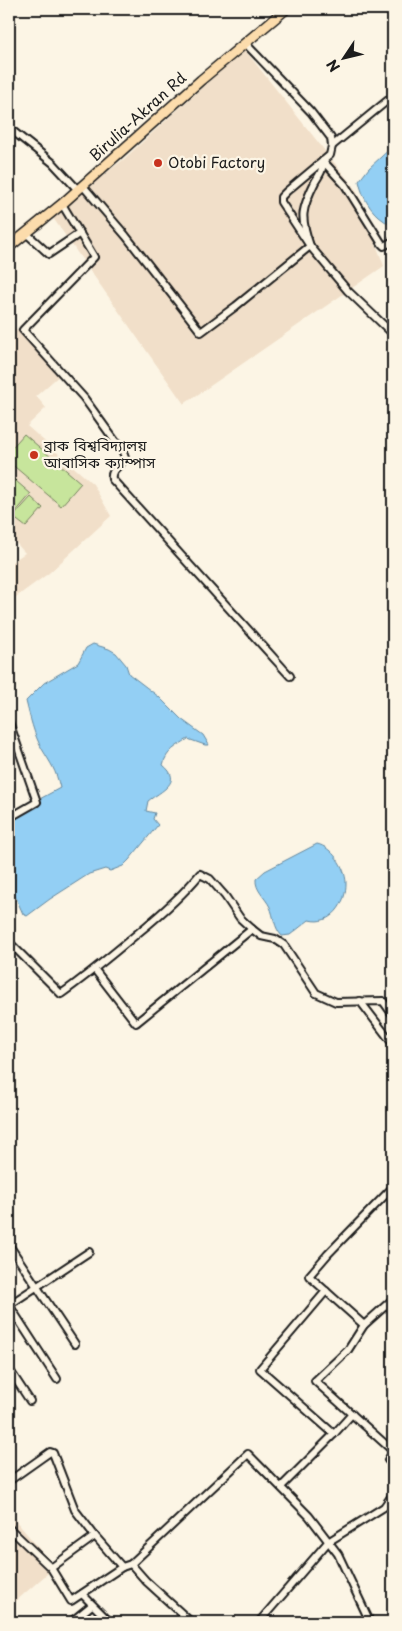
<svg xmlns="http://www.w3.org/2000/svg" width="402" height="1631" viewBox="0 0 402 1631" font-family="'Playpen Sans','Noto Sans Bengali',sans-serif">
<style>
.built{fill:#f1dfc9}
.green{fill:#c7e59c;stroke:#72805c}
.water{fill:#93cff4;stroke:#63879e}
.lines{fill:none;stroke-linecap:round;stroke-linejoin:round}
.minor-casing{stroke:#1c1c1c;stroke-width:10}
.highway-casing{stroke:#1c1c1c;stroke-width:12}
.minor{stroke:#fcf5e5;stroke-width:6}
.highway{stroke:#fcdcac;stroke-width:9}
.poi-dot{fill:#c8321e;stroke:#fcf5e5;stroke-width:2}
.labels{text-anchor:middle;stroke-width:4.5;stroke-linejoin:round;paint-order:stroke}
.street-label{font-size:15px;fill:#1c1c1c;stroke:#fcf5e5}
.poi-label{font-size:15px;fill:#1c1c1c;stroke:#fcf5e5;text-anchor:start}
</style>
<rect width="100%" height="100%" fill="#fcf5e5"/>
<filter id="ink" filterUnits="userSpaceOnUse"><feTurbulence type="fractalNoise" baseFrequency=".02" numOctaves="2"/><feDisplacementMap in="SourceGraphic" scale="10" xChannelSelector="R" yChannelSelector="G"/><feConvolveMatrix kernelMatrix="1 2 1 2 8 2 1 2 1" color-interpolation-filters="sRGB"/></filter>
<g filter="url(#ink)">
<g class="built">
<path d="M244,49L356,190L384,266L184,404L53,218L86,189L124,159Z"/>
<path d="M9,322L61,374L36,396L46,408L27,426L93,484L111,516L49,573L9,602V564L25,553L9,535Z"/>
<path d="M9,1513L55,1567L9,1607Z"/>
</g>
<g class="green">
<path d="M24,434L81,483L61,506L9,462V451Z"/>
<path d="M9,475L31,494L9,520Z"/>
<path d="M31,497L43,508L26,527L13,517Z"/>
</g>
<g class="water">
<path d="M393,146V226C374,217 363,201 359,181L369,168Z"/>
<path d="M93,644L109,649L116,653L126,665L129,674L159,697L181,719L203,735L209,745H205L188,739C177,746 166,751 163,765C184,782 161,791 148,801L146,811L155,813L153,819L158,825L129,860L123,866L110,871L105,869L89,874L50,899L27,916L23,914L9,882V819L36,801L60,788C56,770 51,764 42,749C34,735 30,717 26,701L44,683L78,663L86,648Z"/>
<path d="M317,844C332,847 345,867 346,882C347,903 331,926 309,920L290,935L282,936C274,928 274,916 270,907C265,897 255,890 256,879L265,871Z"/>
</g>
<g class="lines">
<defs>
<g id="minor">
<path d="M245,43L311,112L331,138L332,146L330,155L287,191L281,197V202L310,246L348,291L393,334"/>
<path d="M9,128L53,163L78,190"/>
<path d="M332,146L393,96"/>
<path d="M323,161L345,185L382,244L384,246L393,241"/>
<path d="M83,186L126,236L201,332L236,306L310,246C300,217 301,210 315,182C320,174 323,170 323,161"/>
<path d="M62,204L94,257L23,330L84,398L123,452L125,458C121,466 110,469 112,479L290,676"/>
<path d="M26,233L49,254L80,233"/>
<path d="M9,722L37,802L9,818"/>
<path d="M9,942L61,994C88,975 113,954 138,933C160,915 182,896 200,874L210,879L225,896L240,918L252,929L261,936L275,939L284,945L316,993L336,1002L383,1001L393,1015"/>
<path d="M95,970L136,1023L252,929"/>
<path d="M360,1001L393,1044"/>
<path d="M9,1245L75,1344"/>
<path d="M326,1291L260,1369L334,1434L352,1414"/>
<path d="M393,1299L364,1325L348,1350L315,1381L393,1451"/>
<path d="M9,1305L89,1252"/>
<path d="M9,1305L57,1379"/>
<path d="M364,1325L309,1276L328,1254L393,1187"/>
<path d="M9,1369L30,1401"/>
<path d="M393,1452L388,1460L393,1465"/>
<path d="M9,1481L50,1452L53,1453L75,1510L95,1536L122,1567L131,1564L146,1581L191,1622"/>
<path d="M281,1487L334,1434"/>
<path d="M9,1528L51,1568L95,1536"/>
<path d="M131,1564L248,1454L309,1516L338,1554L370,1622"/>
<path d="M51,1568L71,1601L122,1567"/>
<path d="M82,1594L110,1622"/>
<path d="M71,1622L92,1605"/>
<path d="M259,1622L328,1542L384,1507L393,1494"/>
</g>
<path id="highway" d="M9,247L62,204L201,80L286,9"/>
</defs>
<use href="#minor" class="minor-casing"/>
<use href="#highway" class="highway-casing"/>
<use href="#minor" class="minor"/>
<use href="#highway" class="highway"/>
</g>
</g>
<g class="poi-dot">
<circle cx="158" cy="163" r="5"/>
<circle cx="34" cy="455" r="5"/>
</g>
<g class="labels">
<g class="street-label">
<text transform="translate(138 117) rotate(-42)" y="5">Birulia-Akran Rd</text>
</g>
<g class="poi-label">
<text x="168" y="168">Otobi Factory</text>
<text x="44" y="451">ব্রাক বিশ্ববিদ্যালয়<tspan x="44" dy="17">আবাসিক ক্যাম্পাস</tspan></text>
</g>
</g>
<rect width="402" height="1631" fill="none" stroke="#fcf5e5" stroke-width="30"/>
<rect x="15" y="15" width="372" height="1601" fill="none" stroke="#1c1c1c" stroke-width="2" filter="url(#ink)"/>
<g transform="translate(344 58) rotate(235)" stroke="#fcf5e5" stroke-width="4" paint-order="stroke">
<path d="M0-4L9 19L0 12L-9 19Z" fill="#1c1c1c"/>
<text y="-8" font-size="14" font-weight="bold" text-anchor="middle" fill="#1c1c1c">N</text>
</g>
</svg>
